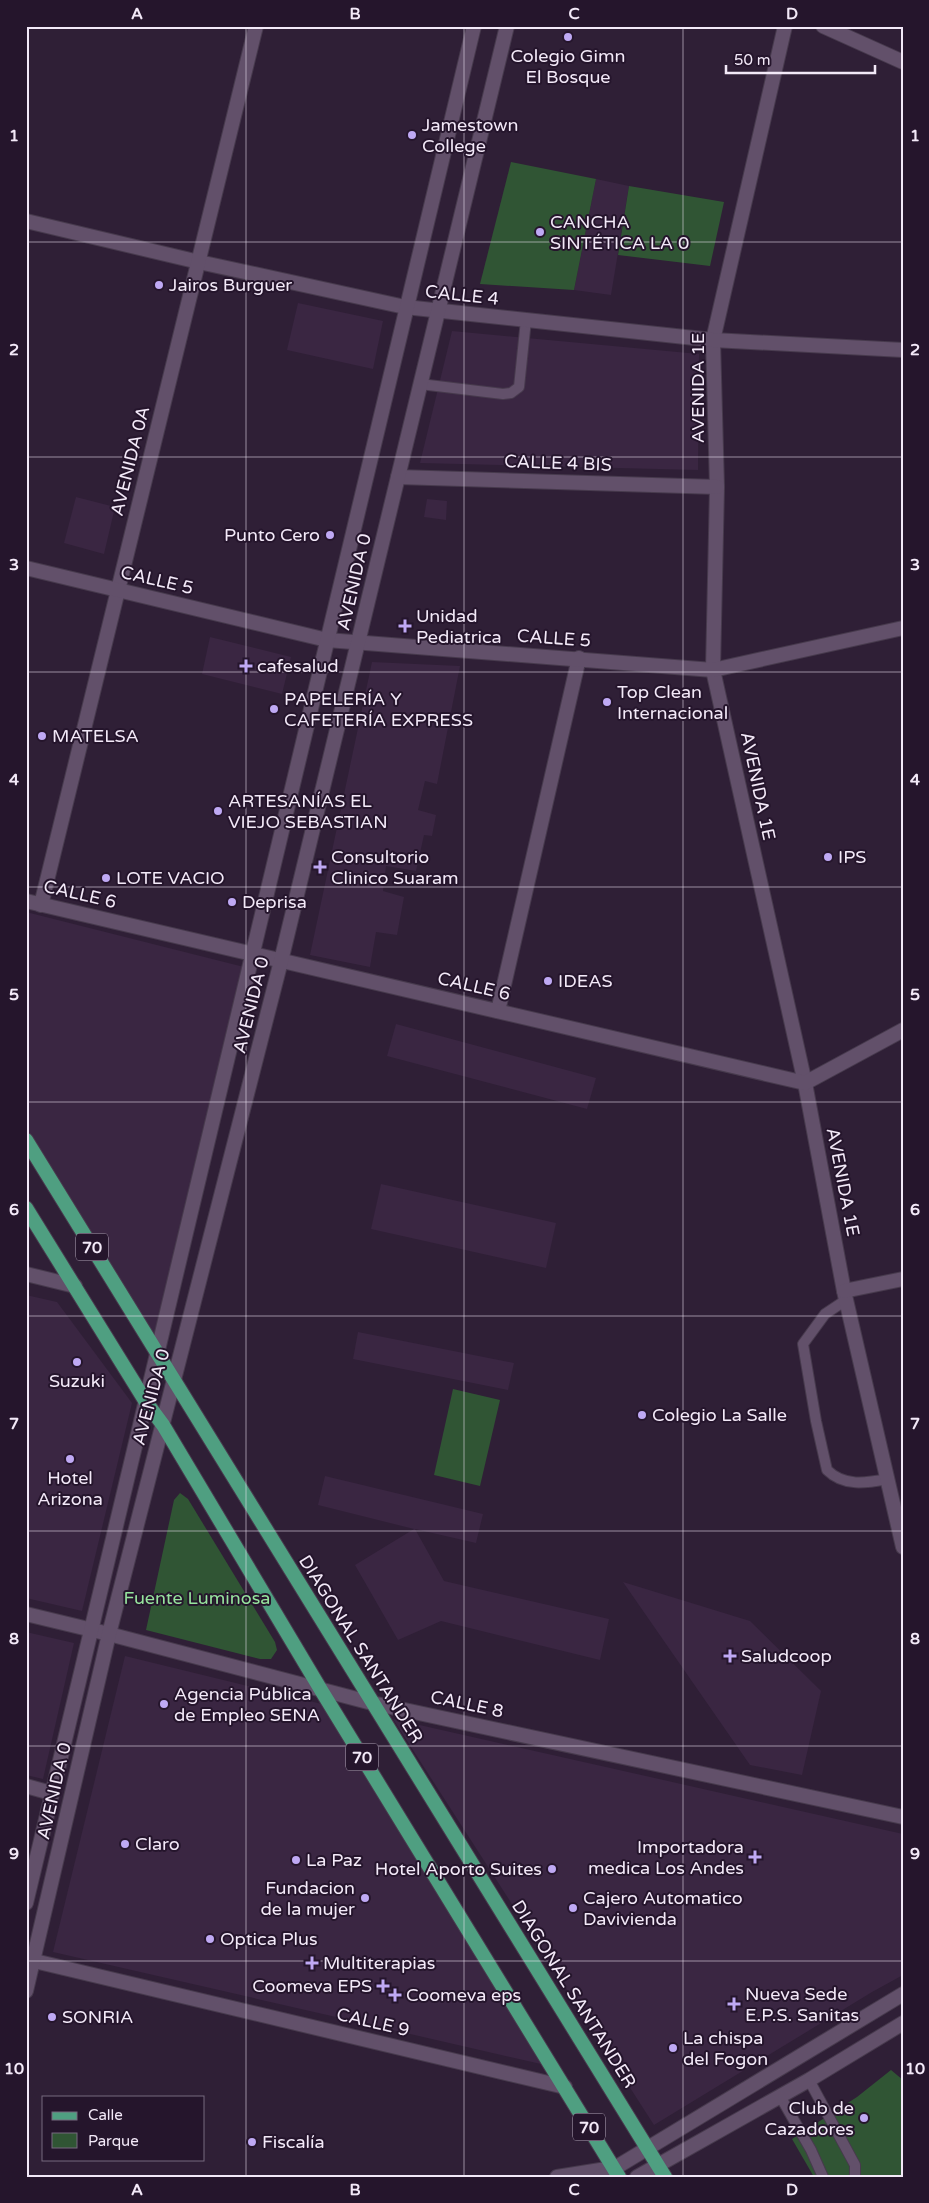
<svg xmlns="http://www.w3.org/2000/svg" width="929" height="2203" viewBox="0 0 929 2203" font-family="'Varela Round',sans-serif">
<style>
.built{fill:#3a2642}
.green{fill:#305534}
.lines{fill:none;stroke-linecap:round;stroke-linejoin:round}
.service-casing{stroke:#473a4d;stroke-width:12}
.minor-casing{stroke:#473a4d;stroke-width:16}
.tertiary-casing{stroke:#473a4d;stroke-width:16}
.primary-casing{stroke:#473a4d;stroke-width:16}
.service{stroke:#62506a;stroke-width:10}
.minor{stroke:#62506a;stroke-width:14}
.tertiary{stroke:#62506a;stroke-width:14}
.primary{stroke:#4f9f81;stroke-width:14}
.grid{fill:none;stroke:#f3e9f8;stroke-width:1;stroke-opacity:0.55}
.poi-dot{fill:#bfa9f4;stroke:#25152c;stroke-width:2}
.labels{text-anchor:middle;stroke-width:4;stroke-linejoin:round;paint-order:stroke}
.shield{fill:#25152c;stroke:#b5a9bb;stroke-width:1}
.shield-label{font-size:16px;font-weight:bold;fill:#f3e9f8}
.poi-label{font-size:18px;fill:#f3e9f8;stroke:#25152c;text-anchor:start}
.street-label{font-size:18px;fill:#f3e9f8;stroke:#25152c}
.park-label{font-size:18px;fill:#97e49e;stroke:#25152c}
.neatline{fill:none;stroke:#f3e9f8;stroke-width:2}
.grid-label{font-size:16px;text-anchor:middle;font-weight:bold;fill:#f3e9f8}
</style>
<rect width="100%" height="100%" fill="#2f1f36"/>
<g class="built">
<path d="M596,179L629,186L611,295L574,290Z"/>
<path d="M298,303L383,321L373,369L287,350Z"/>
<path d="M452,331L699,354L698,470L420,463Z"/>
<path d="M76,497L115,507L104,554L64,543Z"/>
<path d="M427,499L447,501L446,520L424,517Z"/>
<path d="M210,637L291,657L282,694L202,674Z"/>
<path d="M372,662L460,666L437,784L425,781L418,810L436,815L432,836L424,835L416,871L386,866L383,891L404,897L397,935L376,932L370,967L310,955Z"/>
<path d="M26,912L244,967L158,1343L26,1128Z"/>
<path d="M396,1024L596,1078L587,1109L387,1056Z"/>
<path d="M381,1184L556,1223L546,1268L371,1229Z"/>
<path d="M26,1295L57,1302L132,1403L82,1611L26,1598Z"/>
<path d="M358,1332L514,1363L508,1390L353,1359Z"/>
<path d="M325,1476L483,1514L476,1543L415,1529L444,1581L609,1619L600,1660L441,1621L398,1640L355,1565L414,1529L318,1505Z"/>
<path d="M623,1582L750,1621L821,1691L802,1775L750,1765Z"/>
<path d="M26,1632L74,1643L43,1779L26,1775Z"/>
<path d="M125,1656L326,1705L541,2064L53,1952Z"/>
<path d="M393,1719L903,1834V1975L872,1992L654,2125Z"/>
</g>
<g class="green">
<path d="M511,162L596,179L574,290L480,284Z"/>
<path d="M629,186L724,202L710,266L618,255Z"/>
<path d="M453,1389L500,1400L480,1486L434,1475Z"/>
<path d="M180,1493L188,1499L275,1642L277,1650L271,1659H260L146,1630L174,1500Z"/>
<path d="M891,2070L903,2080V2177H814L792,2139L857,2097Z"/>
</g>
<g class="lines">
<defs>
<g id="service">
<path d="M420,384L503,394L511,393L519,387L526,320"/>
<path d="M846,1300L825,1314L803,1344L816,1421L827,1470C844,1487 866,1483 888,1479"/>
<path d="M809,2080L855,2165V2177"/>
<path d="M780,2096L811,2150L823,2177"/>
</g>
<g id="minor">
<path d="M785,26L713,340L717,487L713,670L805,1083L844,1291L903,1547"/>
<path d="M823,26L903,62"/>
<path d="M26,221L199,262L405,307L713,340L903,350"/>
<path d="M398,477L717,487"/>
<path d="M41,905L256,26"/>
<path d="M498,1011L579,658"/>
<path d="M26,1274L75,1286"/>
<path d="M844,1291L903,1279"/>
<path d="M26,1614L109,1634L372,1703L903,1817"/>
<path d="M26,1786L51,1793"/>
<path d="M26,1959L565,2087"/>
<path d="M557,2177L613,2168"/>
</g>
<g id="tertiary">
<path d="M26,568L327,640L713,670L903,628"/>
<path d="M26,901L805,1083L903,1030"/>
<path d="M26,1903L474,26"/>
<path d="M26,1991L109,1634L281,961L507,26"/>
<path d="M600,2177L903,1994"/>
<path d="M637,2177L809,2080L903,2023"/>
</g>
<g id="primary">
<path d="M26,1140L665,2177"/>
<path d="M26,1208L146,1402L163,1425L321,1690L619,2177"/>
</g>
</defs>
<use href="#service" class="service-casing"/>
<use href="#minor" class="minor-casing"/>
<use href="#tertiary" class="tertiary-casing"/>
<use href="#primary" class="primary-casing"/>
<use href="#service" class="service"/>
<use href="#minor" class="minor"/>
<use href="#tertiary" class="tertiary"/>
<use href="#primary" class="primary"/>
</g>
<path class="grid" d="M246,26V2177M464,26V2177M683,26V2177M26,242H903M26,457H903M26,672H903M26,887H903M26,1102H903M26,1316H903M26,1531H903M26,1746H903M26,1961H903"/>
<g class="poi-dot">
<circle cx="568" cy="37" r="5"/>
<circle cx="412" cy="135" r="5"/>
<circle cx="540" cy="232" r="5"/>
<circle cx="159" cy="285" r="5"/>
<circle cx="330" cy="535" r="5"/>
<path d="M402.5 618.5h5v5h5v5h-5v5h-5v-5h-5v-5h5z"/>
<path d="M243.5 658.5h5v5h5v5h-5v5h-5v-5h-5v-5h5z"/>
<circle cx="607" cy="702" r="5"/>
<circle cx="274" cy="709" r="5"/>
<circle cx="42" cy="736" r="5"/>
<circle cx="218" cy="811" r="5"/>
<circle cx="828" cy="857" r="5"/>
<path d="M317.5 859.5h5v5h5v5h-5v5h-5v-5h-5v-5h5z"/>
<circle cx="106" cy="878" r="5"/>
<circle cx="232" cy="902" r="5"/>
<circle cx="548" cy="981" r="5"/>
<circle cx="77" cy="1362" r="5"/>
<circle cx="642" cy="1415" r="5"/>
<circle cx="70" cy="1459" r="5"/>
<path d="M727.5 1648.5h5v5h5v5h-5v5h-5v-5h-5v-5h5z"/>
<circle cx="164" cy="1704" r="5"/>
<circle cx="125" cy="1844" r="5"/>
<path d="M752.5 1849.5h5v5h5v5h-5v5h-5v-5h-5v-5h5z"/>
<circle cx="296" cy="1860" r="5"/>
<circle cx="552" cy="1869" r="5"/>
<circle cx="365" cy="1898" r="5"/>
<circle cx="573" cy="1908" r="5"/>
<circle cx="210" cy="1939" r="5"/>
<path d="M309.5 1955.5h5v5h5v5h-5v5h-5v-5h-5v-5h5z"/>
<path d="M380.5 1978.5h5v5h5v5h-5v5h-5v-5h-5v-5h5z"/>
<path d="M392.5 1987.5h5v5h5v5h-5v5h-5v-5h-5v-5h5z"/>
<path d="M731.5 1996.5h5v5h5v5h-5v5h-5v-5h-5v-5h5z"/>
<circle cx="52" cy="2017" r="5"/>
<circle cx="673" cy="2048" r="5"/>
<circle cx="864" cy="2118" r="5"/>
<circle cx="252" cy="2142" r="5"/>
</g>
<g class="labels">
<g class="shield">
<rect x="76" y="1233.5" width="32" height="27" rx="4"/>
<rect x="346" y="1743.5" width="32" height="27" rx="4"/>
<rect x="573" y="2113.5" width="32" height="27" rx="4"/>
</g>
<g class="shield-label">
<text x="92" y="1253">70</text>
<text x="362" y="1763">70</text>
<text x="589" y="2133">70</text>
</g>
<g class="poi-label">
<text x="568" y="62" text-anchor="middle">Colegio Gimn<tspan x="568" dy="21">El Bosque</tspan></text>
<text x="422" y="131">Jamestown<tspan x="422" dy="21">College</tspan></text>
<text x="550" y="228">CANCHA<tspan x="550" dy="21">SINTÉTICA LA 0</tspan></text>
<text x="169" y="291">Jairos Burguer</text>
<text x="320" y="541" text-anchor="end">Punto Cero</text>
<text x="416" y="622">Unidad<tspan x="416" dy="21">Pediatrica</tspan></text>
<text x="257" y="672">cafesalud</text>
<text x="617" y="698">Top Clean<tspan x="617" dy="21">Internacional</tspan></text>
<text x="284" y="705">PAPELERÍA Y<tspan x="284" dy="21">CAFETERÍA EXPRESS</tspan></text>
<text x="52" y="742">MATELSA</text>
<text x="228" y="807">ARTESANÍAS EL<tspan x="228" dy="21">VIEJO SEBASTIAN</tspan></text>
<text x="331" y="863">Consultorio<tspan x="331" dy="21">Clinico Suaram</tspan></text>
<text x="838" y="863">IPS</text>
<text x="116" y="884">LOTE VACIO</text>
<text x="242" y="908">Deprisa</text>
<text x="558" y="987">IDEAS</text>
<text x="77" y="1387" text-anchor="middle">Suzuki</text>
<text x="652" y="1421">Colegio La Salle</text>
<text x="70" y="1484" text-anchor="middle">Hotel<tspan x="70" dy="21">Arizona</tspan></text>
<text x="741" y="1662">Saludcoop</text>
<text x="174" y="1700">Agencia Pública<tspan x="174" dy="21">de Empleo SENA</tspan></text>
<text x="135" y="1850">Claro</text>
<text x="744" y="1853" text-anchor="end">Importadora<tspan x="744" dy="21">medica Los Andes</tspan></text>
<text x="306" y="1866">La Paz</text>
<text x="542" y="1875" text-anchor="end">Hotel Aporto Suites</text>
<text x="355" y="1894" text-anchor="end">Fundacion<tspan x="355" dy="21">de la mujer</tspan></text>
<text x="583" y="1904">Cajero Automatico<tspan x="583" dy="21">Davivienda</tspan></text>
<text x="220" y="1945">Optica Plus</text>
<text x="323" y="1969">Multiterapias</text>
<text x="372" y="1992" text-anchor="end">Coomeva EPS</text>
<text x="745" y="2000">Nueva Sede<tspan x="745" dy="21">E.P.S. Sanitas</tspan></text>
<text x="406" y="2001">Coomeva eps</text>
<text x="62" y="2023">SONRIA</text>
<text x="683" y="2044">La chispa<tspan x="683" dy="21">del Fogon</tspan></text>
<text x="854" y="2114" text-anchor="end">Club de<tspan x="854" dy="21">Cazadores</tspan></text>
<text x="262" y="2148">Fiscalía</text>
</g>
<g class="street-label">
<text transform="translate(462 295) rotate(6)" y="6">CALLE 4</text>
<text transform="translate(698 388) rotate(-90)" y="6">AVENIDA 1E</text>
<text transform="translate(130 461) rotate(-76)" y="6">AVENIDA 0A</text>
<text transform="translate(558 463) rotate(2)" y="6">CALLE 4 BIS</text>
<text transform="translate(157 580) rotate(13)" y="6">CALLE 5</text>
<text transform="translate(354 582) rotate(-77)" y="6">AVENIDA 0</text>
<text transform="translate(554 638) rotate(4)" y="6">CALLE 5</text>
<text transform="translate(758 786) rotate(78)" y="6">AVENIDA 1E</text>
<text transform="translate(80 894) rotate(13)" y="6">CALLE 6</text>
<text transform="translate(474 986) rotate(13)" y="6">CALLE 6</text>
<text transform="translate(251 1005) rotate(-76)" y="6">AVENIDA 0</text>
<text transform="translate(843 1182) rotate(79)" y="6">AVENIDA 1E</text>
<text transform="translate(151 1397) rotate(-75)" y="6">AVENIDA 0</text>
<text transform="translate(361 1649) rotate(58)" y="6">DIAGONAL SANTANDER</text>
<text transform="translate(467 1704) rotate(12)" y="6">CALLE 8</text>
<text transform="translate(54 1791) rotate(-77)" y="6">AVENIDA 0</text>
<text transform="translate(574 1994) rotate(58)" y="6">DIAGONAL SANTANDER</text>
<text transform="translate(373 2022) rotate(13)" y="6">CALLE 9</text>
</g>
<g class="park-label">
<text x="197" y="1604">Fuente Luminosa</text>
</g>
</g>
<rect width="929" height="2203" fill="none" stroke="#25152c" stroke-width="55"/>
<rect x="42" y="2096" width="162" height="65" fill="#25152c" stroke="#776a7e"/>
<rect x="52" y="2112" width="25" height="8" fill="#4f9f81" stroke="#776a7e"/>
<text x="88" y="2120" font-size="15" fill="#f3e9f8">Calle</text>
<rect x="52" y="2133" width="25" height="15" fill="#305534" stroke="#776a7e"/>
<text x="88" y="2146" font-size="15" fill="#f3e9f8">Parque</text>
<path d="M726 65v8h149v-8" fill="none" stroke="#f3e9f8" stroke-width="2.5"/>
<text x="734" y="65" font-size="15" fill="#f3e9f8" stroke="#25152c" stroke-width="4" paint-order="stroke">50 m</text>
<rect x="28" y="28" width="874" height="2148" class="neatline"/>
<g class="grid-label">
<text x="137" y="19">A</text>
<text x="355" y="19">B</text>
<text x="574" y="19">C</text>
<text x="792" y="19">D</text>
<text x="14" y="141">1</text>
<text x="915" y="141">1</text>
<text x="14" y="355">2</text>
<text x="915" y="355">2</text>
<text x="14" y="570">3</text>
<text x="915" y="570">3</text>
<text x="14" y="785">4</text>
<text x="915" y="785">4</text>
<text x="14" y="1000">5</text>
<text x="915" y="1000">5</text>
<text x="14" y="1215">6</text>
<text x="915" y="1215">6</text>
<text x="14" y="1429">7</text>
<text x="915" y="1429">7</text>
<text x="14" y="1644">8</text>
<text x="915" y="1644">8</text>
<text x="14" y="1859">9</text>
<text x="915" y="1859">9</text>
<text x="14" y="2074">10</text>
<text x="915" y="2074">10</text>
<text x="137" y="2195">A</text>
<text x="355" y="2195">B</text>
<text x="574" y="2195">C</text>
<text x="792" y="2195">D</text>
</g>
</svg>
